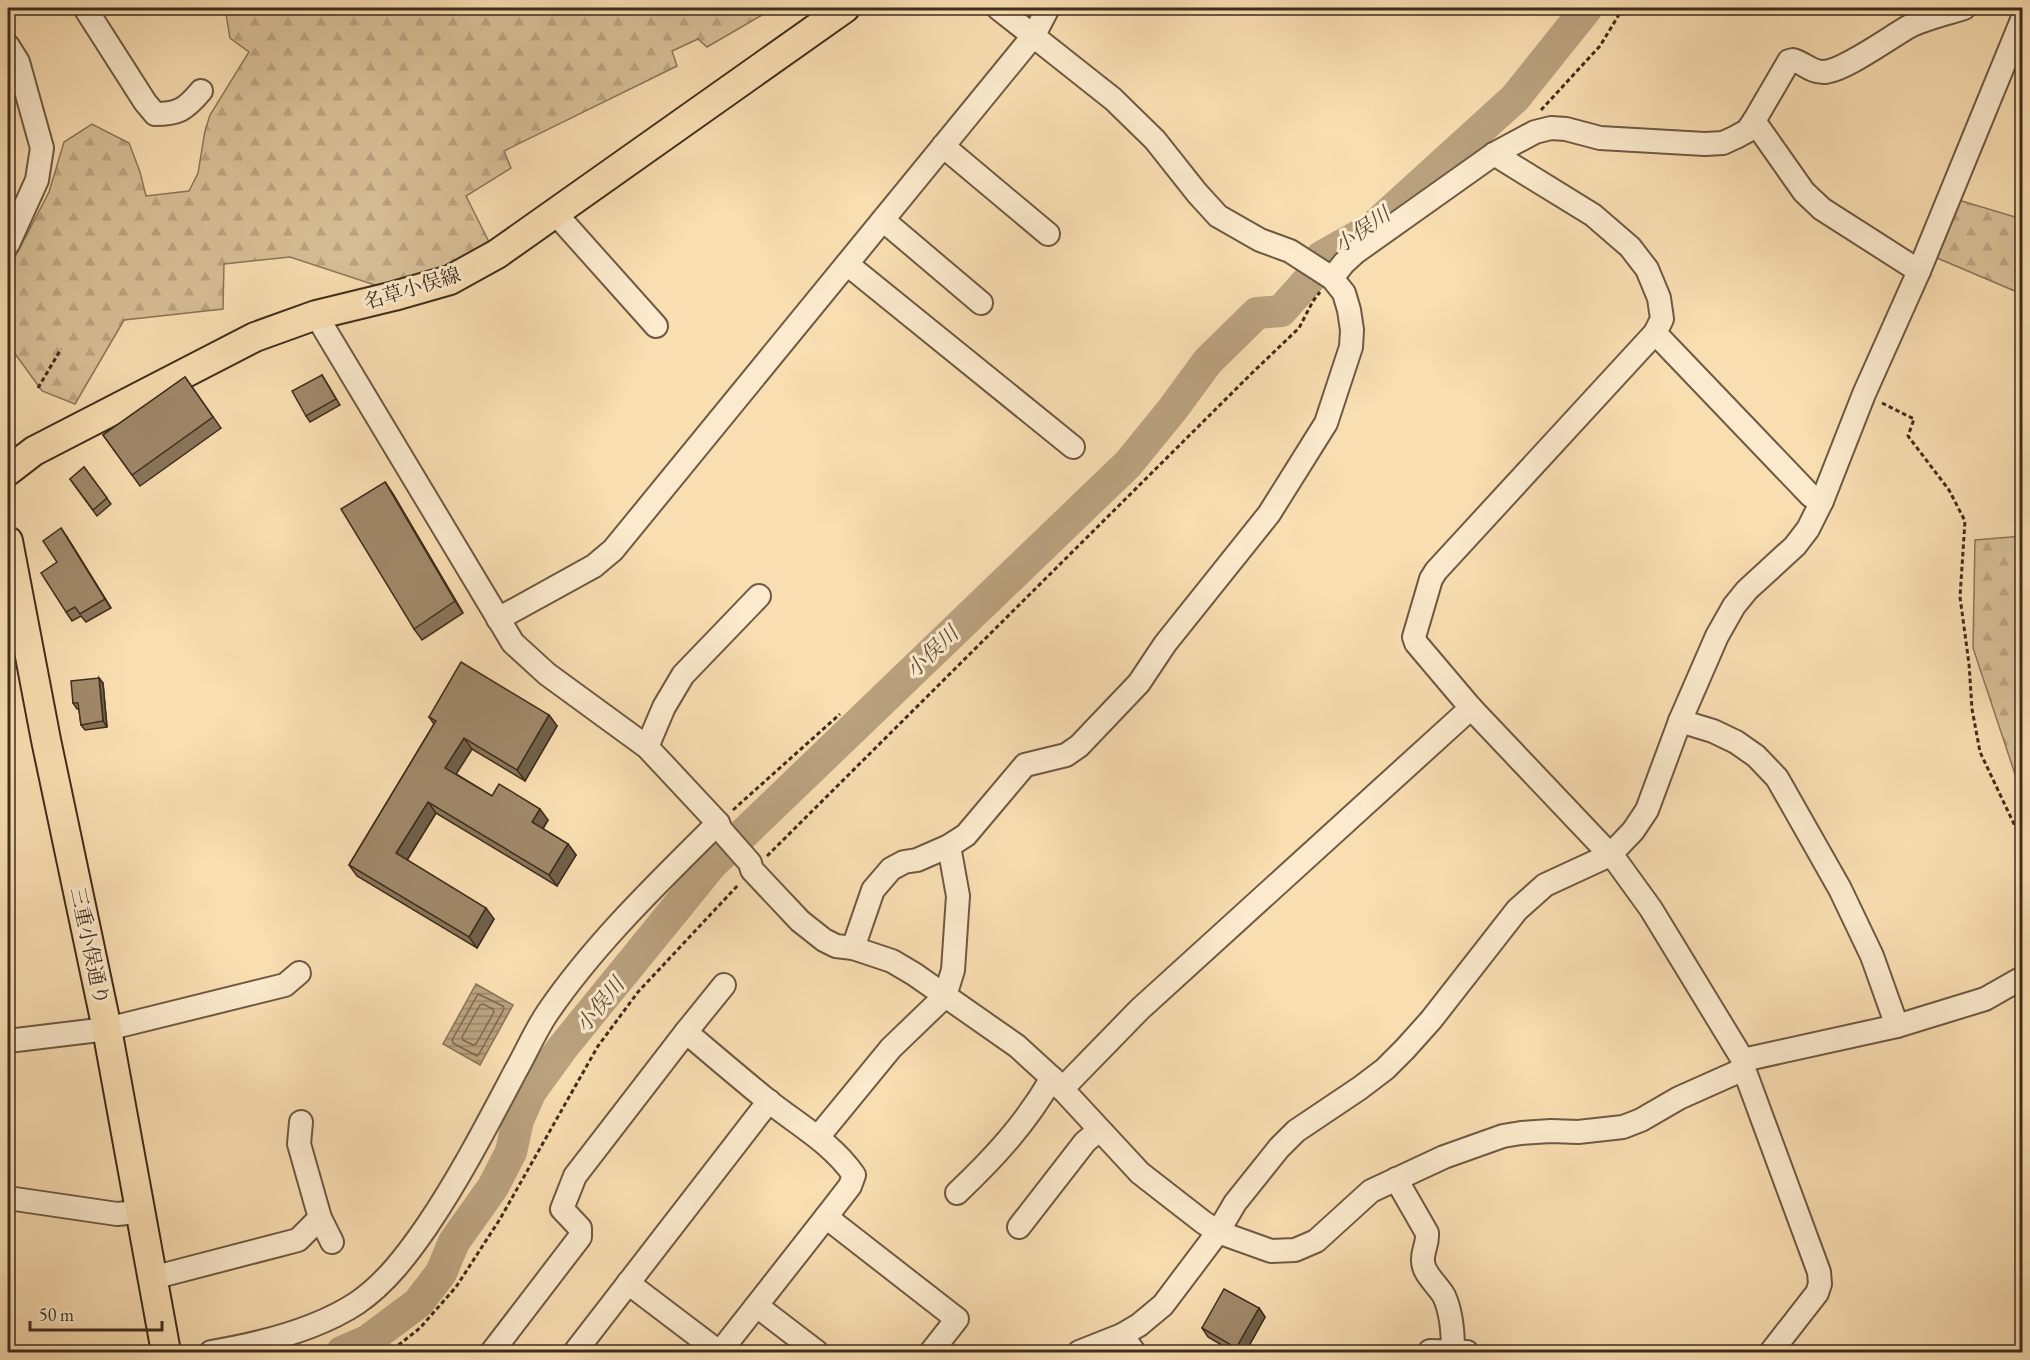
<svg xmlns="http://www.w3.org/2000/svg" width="2030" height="1360" viewBox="0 0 2030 1360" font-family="'EB Garamond','Noto Serif JP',serif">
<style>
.forest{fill:url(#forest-firs);stroke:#8c765a;stroke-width:1.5}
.water{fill:url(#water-rules);stroke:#897357;stroke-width:1.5}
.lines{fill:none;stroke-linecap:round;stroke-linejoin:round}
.shore{stroke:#7c684e;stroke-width:1.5}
.river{stroke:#baa27f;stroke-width:32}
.minor-casing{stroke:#6e5942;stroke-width:26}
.major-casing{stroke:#3f2d1c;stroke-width:32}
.path{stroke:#3f2d1c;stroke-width:3;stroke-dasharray:4.5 3;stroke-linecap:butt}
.minor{stroke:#fbeacd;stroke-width:22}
.major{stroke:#f9deb2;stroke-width:28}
.wall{fill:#8a765b;stroke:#3f2d1c;stroke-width:1.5}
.shaded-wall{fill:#70604a;stroke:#3f2d1c;stroke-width:1.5}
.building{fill:#a0896a;stroke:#3f2d1c;stroke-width:1.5}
.labels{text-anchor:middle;stroke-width:6;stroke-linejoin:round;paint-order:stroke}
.street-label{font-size:20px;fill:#3f2d1c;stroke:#fbeacd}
.water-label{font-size:21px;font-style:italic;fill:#5e4a35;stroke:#fbeacd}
</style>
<defs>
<pattern id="forest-firs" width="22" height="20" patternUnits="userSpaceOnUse" patternTransform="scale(1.5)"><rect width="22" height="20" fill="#d9c098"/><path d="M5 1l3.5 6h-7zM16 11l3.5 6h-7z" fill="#bba582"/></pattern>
<pattern id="water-rules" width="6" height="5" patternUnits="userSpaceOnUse" patternTransform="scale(1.5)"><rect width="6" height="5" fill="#baa27f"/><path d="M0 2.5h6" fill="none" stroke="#998467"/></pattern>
</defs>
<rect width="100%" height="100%" fill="#f9deb2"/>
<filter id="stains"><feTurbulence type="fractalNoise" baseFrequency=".00333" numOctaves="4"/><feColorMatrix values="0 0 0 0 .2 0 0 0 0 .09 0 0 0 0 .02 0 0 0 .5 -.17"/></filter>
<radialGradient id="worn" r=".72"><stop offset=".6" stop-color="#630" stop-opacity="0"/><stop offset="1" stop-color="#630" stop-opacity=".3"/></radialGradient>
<g class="forest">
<path d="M225,8H774L707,47L698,39L672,51L677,66L504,151L511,168L466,196L491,246L435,271L384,288L290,257L224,264L223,309L124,320L75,404L42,391L8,344V263L13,261L49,192L64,142L92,124L129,143L140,172L146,196L189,191L198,173L205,131L210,115L249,52L230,38Z"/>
<path d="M1955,199L2022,219V294L1937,258Z"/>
<path d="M2022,536V783H2018L1973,648L1975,540Z"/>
</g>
<path class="water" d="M476,984L513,1005L480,1065L443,1044Z"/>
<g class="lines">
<g class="shore">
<path d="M478,994L503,1006L504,1009L479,1054L477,1056L453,1043L452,1040Z"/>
<path d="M483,1004L493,1009L494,1012L476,1044L473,1045L463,1040L462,1037L480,1005Z"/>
</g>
<path class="river" d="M342,1352L367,1341L418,1303L441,1273L454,1242L493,1187L511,1152L518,1120L531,1091L563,1047L712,864L1128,464L1172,410L1208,361L1257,313L1281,311L1313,275L1321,257L1371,229L1515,98L1587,8"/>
<defs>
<g id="minor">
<path d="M85,8L145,102L155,114C178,114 185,110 201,91"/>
<path d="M8,46L18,62L42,148L37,180L8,244"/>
<path d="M1754,121L1804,192L1822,209L1919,271"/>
<path d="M943,146L1048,234"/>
<path d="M1494,154L1593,215L1630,247L1647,269L1659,298L1662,319L1655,333L1436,571L1431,579L1414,637L1416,643L1471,708L1617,862L1651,909L1743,1060L1744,1069L1819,1272L1820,1284L1817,1293L1771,1352"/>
<path d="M555,213L656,326"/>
<path d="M883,220L981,303"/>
<path d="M847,264L1073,447"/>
<path d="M1332,278L1344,263L1356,252L1494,154L1535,132L1551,128L1566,129L1600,138L1705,144L1723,143L1736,137L1747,131L1754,121L1789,61L1793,60C1804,63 1811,72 1823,72C1843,72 1890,37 1910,26C1927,18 1946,14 1964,8"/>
<path d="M316,315L513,643L547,674L647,747L718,823L721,830L750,863L752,870L800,921L824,940L836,946L853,948L892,961L914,974L1017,1046L1052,1078L1140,1173L1203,1222L1218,1232L1271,1251L1295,1250L1316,1241L1371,1191L1444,1157L1503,1136L1521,1133L1551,1131L1578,1132L1623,1127L1641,1120L1679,1098L1744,1069"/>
<path d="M1655,333L1811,496L1822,501"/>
<path d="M498,619L594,566L613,550L1034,35L1048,8"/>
<path d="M1680,721L1713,731L1736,742L1756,756L1777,778L1840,889L1872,956L1897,1026"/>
<path d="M647,747L664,707L683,675L759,596"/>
<path d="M853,948L873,890L891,869L904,862L917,860L949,846L966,835L1025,765L1066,755L1079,746L1139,683L1165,644L1269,514L1326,423L1351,347L1352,330L1349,310L1344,293L1332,278L1290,251L1260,240L1218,216L1197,193L1155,140L1113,99L998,8"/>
<path d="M686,1032L724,985"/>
<path d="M8,1041L107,1029L285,985L299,973"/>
<path d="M1743,1060L1897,1026L1985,999L2022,978"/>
<path d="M1062,1089L1140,1009L1471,708"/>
<path d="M301,1122L299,1144L320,1218"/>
<path d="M818,1137L891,1048L945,996L953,970L958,896L949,846"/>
<path d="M1396,1179L1427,1233C1428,1245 1422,1251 1423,1261C1423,1274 1438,1285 1444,1296C1452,1313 1453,1333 1453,1351"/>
<path d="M957,1193C995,1157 1026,1123 1052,1078"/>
<path d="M8,1198L117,1214L139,1212"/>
<path d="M826,1217L957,1319L931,1352"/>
<path d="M1019,1227L1085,1142L1099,1130"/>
<path d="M152,1278L298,1240L320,1218L332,1242"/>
<path d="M628,1283L719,1352"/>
<path d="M757,1306L817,1352"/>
<path d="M1122,1335L1134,1352"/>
<path d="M1430,1351L1467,1352"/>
<path d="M211,1352C259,1344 316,1330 357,1303C386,1283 407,1255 427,1226C460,1177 487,1125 515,1072C526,1053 535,1031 548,1012C596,942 658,883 718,823"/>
<path d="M492,1352L580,1237V1228L562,1209L575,1176L686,1032C713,1055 740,1078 767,1100C797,1124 832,1143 854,1175L850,1186L826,1217L720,1352"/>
<path d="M575,1352L769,1101"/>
<path d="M1079,1352L1122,1335L1139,1325L1163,1305L1218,1232L1235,1203L1279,1148L1296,1131L1360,1088L1385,1069L1405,1049L1431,1020L1517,910L1545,885L1610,855L1633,831L1647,810L1680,721L1717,636L1734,606L1747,590L1795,546L1808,529L1822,501L1864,394L1919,271L2022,20"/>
</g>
<g id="major">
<path d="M8,471L34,451L255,337L316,315L394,296L450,280L497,254L845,8"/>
<path d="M8,541L46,740L107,1029L166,1352"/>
</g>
</defs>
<use href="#minor" class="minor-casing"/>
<use href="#major" class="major-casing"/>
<g class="path">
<path d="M1541,110L1600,46L1623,8"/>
<path d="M38,388L61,349"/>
<path d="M1882,403L1914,419L1908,436L1949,490L1965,521L1960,597L1969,664L1972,709L1980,752L2022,841"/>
<path d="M733,810L840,714"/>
<path d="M767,856L1251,374L1299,328L1313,301L1320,292"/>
<path d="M385,1352L396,1347L420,1328L456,1287L500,1219L598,1046L638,992L739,884"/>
</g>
<use href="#minor" class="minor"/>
<use href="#major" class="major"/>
</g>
<g class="wall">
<path d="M322,375L340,405L310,422L306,416Z"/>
<path d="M185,377L221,428L140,486L103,435Z"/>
<path d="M84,467L111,504L97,516L70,479Z"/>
<path d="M385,482L393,494L463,613L422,640L414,629Z"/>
<path d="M67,537L111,608L86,622L81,616L72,621L66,612L57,562Z"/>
<path d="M99,678L103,683L107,727L85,730L81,725L79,709H77L73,703Z"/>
<path d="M549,715L557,726L525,781L472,749L456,774L492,796L548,820L543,829L568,844L576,855L557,886L436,813L407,860L494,919L477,948L357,876L349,865L434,724L429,717Z"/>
<path d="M1259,1308L1265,1317L1245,1353H1235L1208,1337L1202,1328Z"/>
</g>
<g class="shaded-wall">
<path d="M385,482L393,494L463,613L455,601Z"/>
<path d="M61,528L67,537L111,608L105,599Z"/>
<path d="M99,678L103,683L107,727L103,721Z"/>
<path d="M549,715L557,726L525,781L517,770Z"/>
<path d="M464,738L472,749L453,779L445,768Z"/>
<path d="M428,802L436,813L404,865L396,853Z"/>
<path d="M540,809L548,820L540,833L532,822Z"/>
<path d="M568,844L576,855L557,886L549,875Z"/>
<path d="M486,908L494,919L477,948L469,937Z"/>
<path d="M1259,1308L1265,1317L1245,1353H1239L1236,1348Z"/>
</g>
<g class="building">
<path d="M322,375L336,399L306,416L292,391Z"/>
<path d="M185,377L213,417L132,475L103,435Z"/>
<path d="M84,467L107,498L93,510L70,479Z"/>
<path d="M385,482L455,601L414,629L341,509Z"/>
<path d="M61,528L105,599L80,614L75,607L66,612L41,573L57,562L43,541Z"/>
<path d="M461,662L549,715L517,770L464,738L445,768L492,796L499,784L540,809L532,822L568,844L549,875L428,802L396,853L486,908L469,937L349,865L436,721L429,717Z"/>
<path d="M99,678L103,721L81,725L78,703H73L71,681Z"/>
<path d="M1224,1289L1259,1308L1236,1348L1202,1328Z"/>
</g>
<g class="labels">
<g class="street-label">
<text transform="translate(412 288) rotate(-17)" y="7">名草小俣線</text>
<text transform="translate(90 946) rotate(78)" y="7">三重小俣通り</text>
</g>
<g class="water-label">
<text transform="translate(1362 230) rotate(-35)" y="7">小俣川</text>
<text transform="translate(932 652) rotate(-44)" y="7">小俣川</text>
<text transform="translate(600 1005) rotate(-51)" y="7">小俣川</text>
</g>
</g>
<rect width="2030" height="1360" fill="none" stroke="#f9deb2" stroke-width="30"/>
<rect x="9" y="9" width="2012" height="1342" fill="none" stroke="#3f2d1c" stroke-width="3"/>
<rect x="15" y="15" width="2000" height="1330" fill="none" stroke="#3f2d1c" stroke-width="1.5"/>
<path d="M30 1321v9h132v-9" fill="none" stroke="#3f2d1c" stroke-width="3"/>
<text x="39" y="1321" font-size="18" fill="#3f2d1c" stroke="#fbeacd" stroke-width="4.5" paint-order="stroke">50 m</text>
<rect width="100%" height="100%" filter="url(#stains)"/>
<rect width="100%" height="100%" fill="url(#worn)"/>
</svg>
